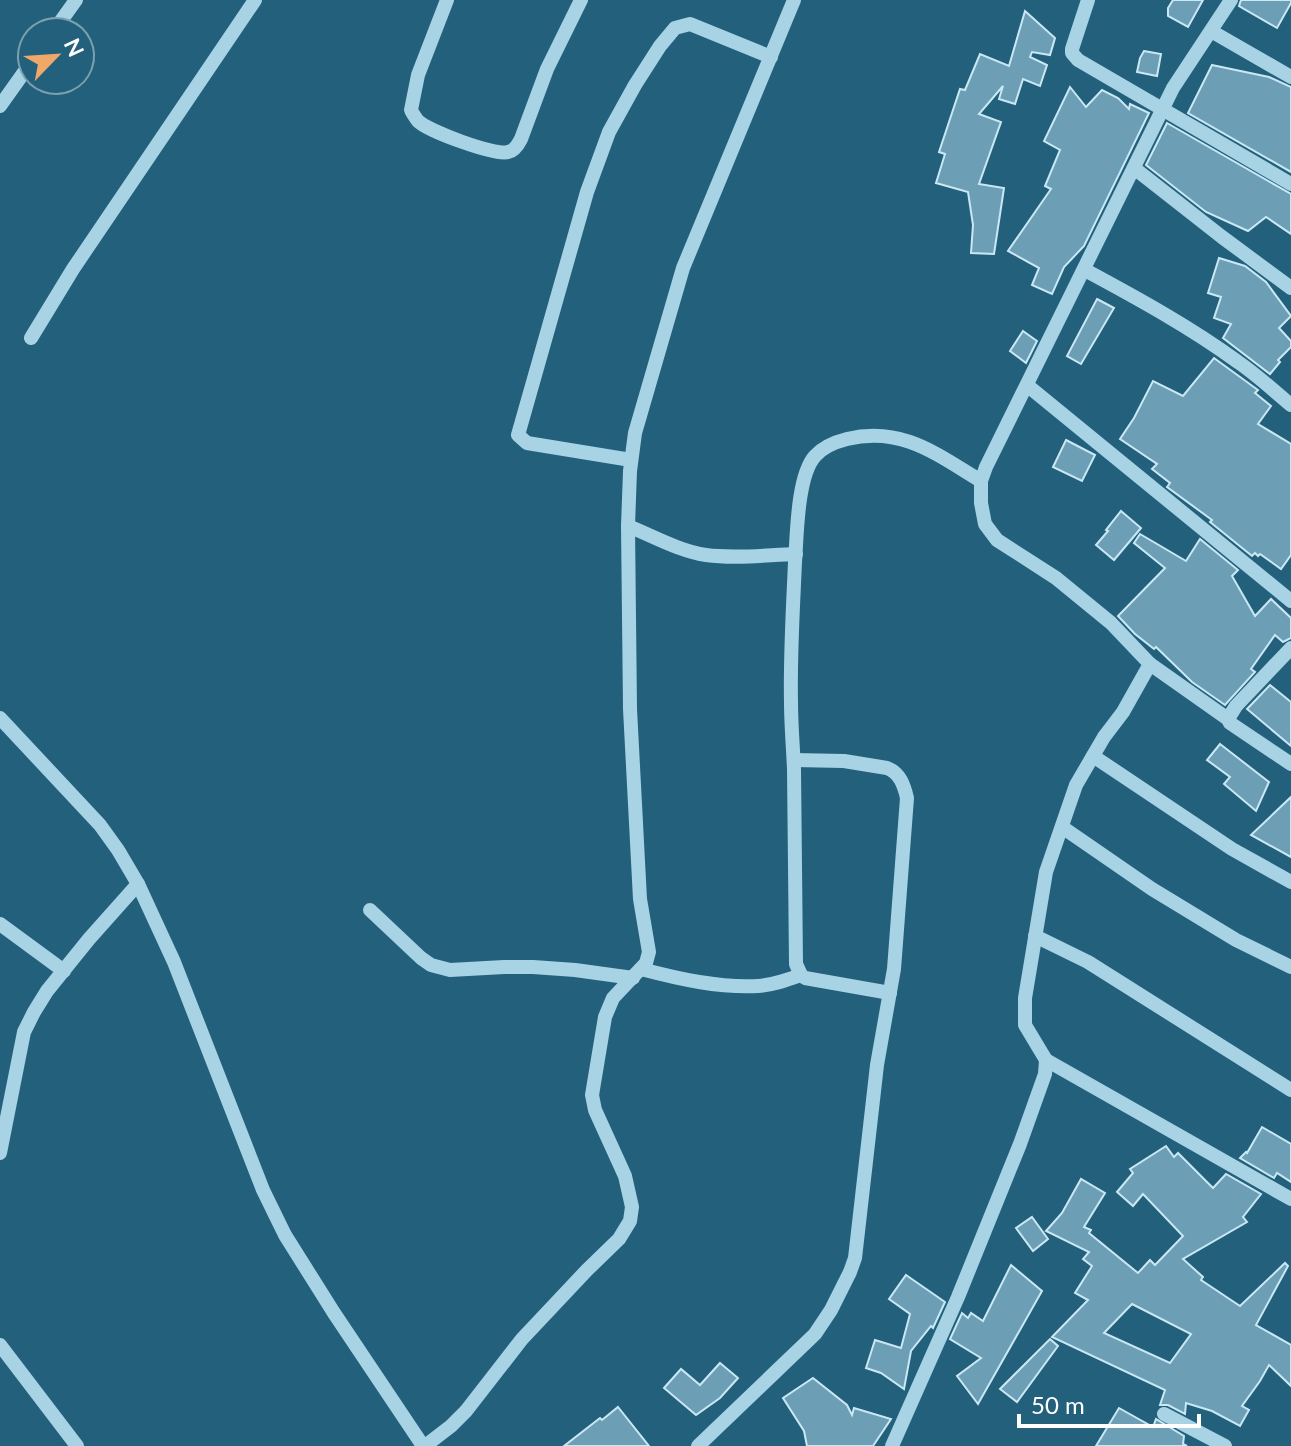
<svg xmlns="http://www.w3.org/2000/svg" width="1291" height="1446" viewBox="0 0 1291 1446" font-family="Lato,sans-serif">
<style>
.building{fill:#6c9fb6;stroke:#cae8f4;stroke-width:2;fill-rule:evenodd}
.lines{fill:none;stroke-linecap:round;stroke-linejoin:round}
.minor{stroke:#a7d3e5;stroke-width:14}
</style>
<rect width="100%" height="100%" fill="#23607c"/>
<g class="building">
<path d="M1173,0H1203L1188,27L1168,16V8Z"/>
<path d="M1241,0H1291V3L1277,28L1239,6Z"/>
<path d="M1025,11L1055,38L1050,55L1032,52L1030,57L1047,65L1040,86L1023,79L1015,104L999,99L1003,86L979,114L1001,122L979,184L1004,188L994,254L971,253L973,225L968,192L936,183L945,154L939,152L960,89L965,90L980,54L1009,66Z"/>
<path d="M1144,51L1161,54L1157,76L1137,72L1140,58Z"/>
<path d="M1212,65L1269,77L1291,87V172L1188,113Z"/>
<path d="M1070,87L1086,107L1102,90L1118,98L1129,109L1130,104L1149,113L1084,246L1064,267L1052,294L1032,285L1039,268L1008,251L1051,189L1045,186L1060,150L1044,141Z"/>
<path d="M1167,123L1291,194V234L1266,217L1248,231L1206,212L1146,165Z"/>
<path d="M1219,258L1245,266L1266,282L1291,316L1279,328L1291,341V347L1278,360L1280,362L1270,374L1223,338L1231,324L1214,318L1221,297L1208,293Z"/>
<path d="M1097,299L1114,308L1081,364L1067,356Z"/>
<path d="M1023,331L1037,341L1026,363L1010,351Z"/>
<path d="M1214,358L1258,390L1255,393L1271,406L1258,424L1291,444V555L1281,569L1260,554L1258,556L1255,553L1252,556L1210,522L1212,520L1167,487L1170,483L1152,469L1157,464L1120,439L1134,418L1153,381L1183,396Z"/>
<path d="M1066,440L1095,455L1082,481L1053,467Z"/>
<path d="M1121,511L1141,528L1114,560L1096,545L1108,531L1106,530Z"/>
<path d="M1140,534L1186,561L1200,539L1238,570L1232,576L1255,616L1271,599L1291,618V638L1283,642L1275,635L1251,669L1255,672L1225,705L1192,682L1156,647L1154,649L1135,634L1118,616L1165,568L1134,543Z"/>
<path d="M1270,685L1291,702V746L1247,709Z"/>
<path d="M1220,744L1269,782L1256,811L1224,784L1230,777L1207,760Z"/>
<path d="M1291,797V857L1251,835Z"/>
<path d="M1262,1127L1291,1144V1182L1277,1173L1274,1178L1240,1158L1246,1152L1247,1153Z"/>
<path d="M1166,1146L1174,1157L1178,1153L1213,1188L1226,1174L1261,1194L1243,1217L1247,1222L1183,1259L1203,1277L1201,1280L1240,1306L1285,1263L1288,1266L1256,1325L1291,1345V1386L1269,1365L1260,1381L1242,1406L1249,1410L1240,1426L1212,1411L1186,1403L1185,1414L1168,1405H1160L1165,1390L1052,1337L1088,1300L1075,1293L1092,1266L1083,1259L1089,1252L1046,1231L1062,1213L1081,1179L1105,1193L1084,1227L1091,1230L1089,1233L1138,1273L1150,1260L1155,1265L1183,1236L1143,1194L1133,1206L1117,1192L1133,1173L1130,1169ZM1132,1304L1191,1334L1170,1363L1104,1333Z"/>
<path d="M1032,1217L1048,1239L1033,1251L1016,1228Z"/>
<path d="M1011,1265L1042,1291L978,1404L957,1376L981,1358L950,1339L962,1313L968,1318L971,1313L983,1321Z"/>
<path d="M906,1275L945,1302L933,1328L931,1326L911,1351L904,1389L881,1373L866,1368L875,1340L901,1348L910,1314L889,1299Z"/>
<path d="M1050,1339L1058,1346L1017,1402L1000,1389Z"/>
<path d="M720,1363L738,1378L720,1398L696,1415L664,1388L681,1369L700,1385Z"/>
<path d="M813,1378L847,1405L852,1415L854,1408L891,1419L873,1446H807L804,1431L783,1398Z"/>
<path d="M618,1407L649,1446H564L600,1418L602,1420Z"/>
<path d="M1119,1408L1153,1427L1156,1419L1184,1436L1183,1444L1187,1446H1096Z"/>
</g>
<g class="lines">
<g class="minor">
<path d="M447,0L418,75L411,110C411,111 417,120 418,121C428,131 495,156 508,152C514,151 518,145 521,139L547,69L581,0"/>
<path d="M1088,0L1072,49V53L1078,60L1291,184"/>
<path d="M1211,31L1291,77"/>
<path d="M53,32L76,0"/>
<path d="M0,106L32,61"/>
<path d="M1134,168L1222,237L1291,288"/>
<path d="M1085,270C1137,298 1190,327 1238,362C1257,375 1274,391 1291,405"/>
<path d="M31,338L73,269L255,0"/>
<path d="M1028,386L1291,601"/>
<path d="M631,460L527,443L518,435L587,192L609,132L635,85L660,46L675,28L690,24L771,57"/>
<path d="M628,526C653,536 679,551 706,555C735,559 766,555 796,554"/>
<path d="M1150,664L1228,719L1230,723L1291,764"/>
<path d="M0,718L100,825L118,850L138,884L174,962L263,1190L285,1235L334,1313L423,1446"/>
<path d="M1228,719L1236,706L1291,648"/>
<path d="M1093,756L1232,849L1291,882"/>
<path d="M1062,827L1152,889L1236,940L1291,967"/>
<path d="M370,910L421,958L431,965L450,970L504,967H533L575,970L633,978"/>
<path d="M0,924L64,971"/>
<path d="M1035,936L1088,962L1291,1090"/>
<path d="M641,969C679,979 719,988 758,986C773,985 787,980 801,975"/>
<path d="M890,993L805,978L801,975L796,964C795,899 795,834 794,769C793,747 791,724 791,702C790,655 793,609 795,562C797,536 797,476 815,456C823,447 835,442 847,439C902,426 936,454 981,481"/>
<path d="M1046,1060L1291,1199"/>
<path d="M0,1153L24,1032L34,1012L47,991L89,939L138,884"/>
<path d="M0,1345L77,1446"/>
<path d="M1164,1414L1225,1446"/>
<path d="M425,1446L451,1426L466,1411L522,1339L587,1270L619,1239L630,1221L632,1207L625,1176L595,1110L592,1095L605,1017L613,998L646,963L649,952L640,899L630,709L628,526L630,471L635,433L683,268L794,0"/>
<path d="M698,1446L815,1334L831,1310L850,1272L855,1258L877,1065L894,969L907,798C904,785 900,773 887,768L844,761L794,760"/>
<path d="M892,1446L958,1297L1020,1144L1045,1074L1046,1060L1025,1025V998L1046,872L1076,785L1104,737L1123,712L1150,664L1111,623L1056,578L997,540L985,524L981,503V481L986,467L1173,88L1231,0"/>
</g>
</g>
<g transform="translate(56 56) rotate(65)"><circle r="38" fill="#23607c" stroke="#7ba0b0" stroke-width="2"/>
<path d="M0-6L14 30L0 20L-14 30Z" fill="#f0a76a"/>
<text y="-12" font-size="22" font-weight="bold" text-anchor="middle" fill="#ffffff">N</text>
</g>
<path d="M1019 1414v12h180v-12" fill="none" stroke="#ffffff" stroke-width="4"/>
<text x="1031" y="1414" font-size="24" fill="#ffffff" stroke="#23607c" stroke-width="6" paint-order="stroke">50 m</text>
</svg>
